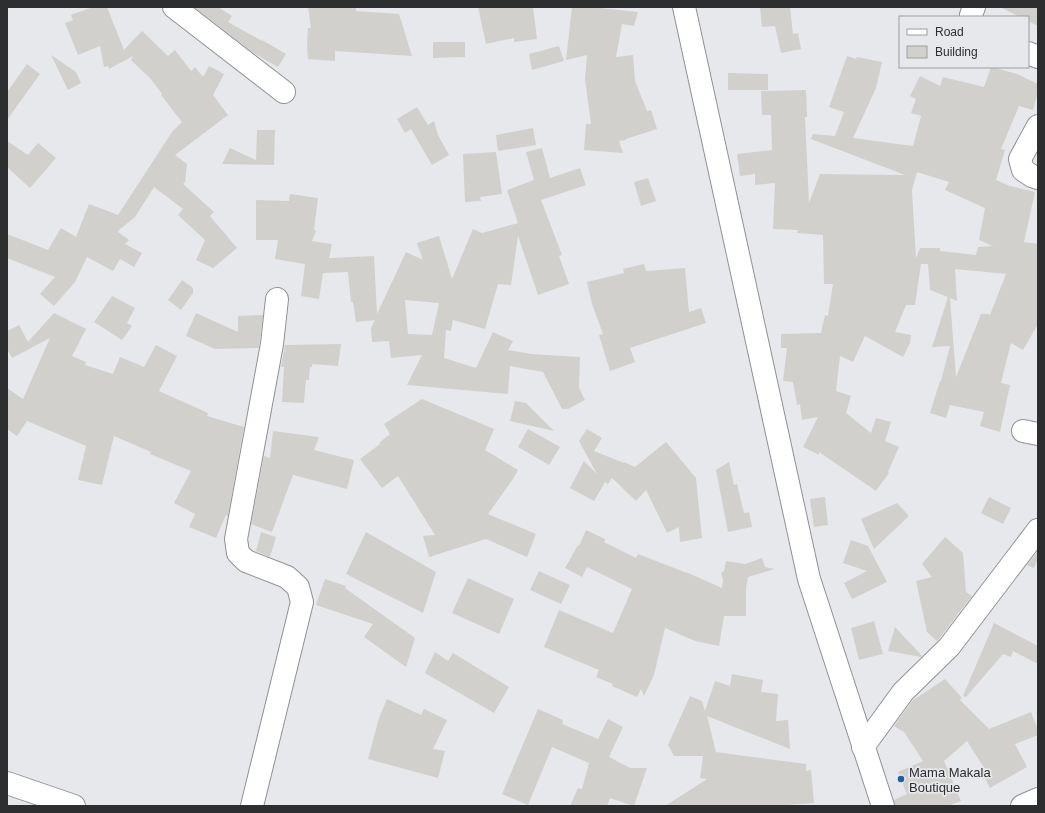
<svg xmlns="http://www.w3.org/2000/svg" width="1045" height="813" viewBox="0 0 1045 813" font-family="Helvetica,sans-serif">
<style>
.building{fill:#d2d0cd;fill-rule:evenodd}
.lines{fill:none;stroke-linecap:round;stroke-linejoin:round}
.minor-casing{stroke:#8f9294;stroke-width:24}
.major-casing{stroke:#8f9294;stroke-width:24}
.minor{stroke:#fff;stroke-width:22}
.major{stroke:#fff;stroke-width:22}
.poi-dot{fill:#1d5dae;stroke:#e6e8eb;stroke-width:1.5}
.labels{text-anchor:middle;stroke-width:3.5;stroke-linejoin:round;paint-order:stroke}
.poi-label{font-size:13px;fill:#2d2e2f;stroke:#e6e8eb;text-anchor:start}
</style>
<rect width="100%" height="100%" fill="#e6e8eb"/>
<g class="building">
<path d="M93,7H107L124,50L142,31L168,56L175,50L191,71L195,67L203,77L209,66L224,74L213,95L228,115L175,155L187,164L185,182L183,184L214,212L210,216L237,248L213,268L196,260L205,240L178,215L183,209L154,187L135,217L119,230L118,232L129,240L125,244L142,253L134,267L120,259L113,271L87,257L75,282L54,306L40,294L55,277L7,258V234L48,250L61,228L76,237L89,204L118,215L172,132L182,122L161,95L162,94L150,78L131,60L133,56L109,69L108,67L109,66L104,67L100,46L78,55L65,23L73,20L71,15Z"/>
<path d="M194,7H218L232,16L228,22L262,41V40L286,54L278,67L252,52Z"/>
<path d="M308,7H356V11L399,14L412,56L335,51V61L308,59L307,45L308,28H311Z"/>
<path d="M478,7H533L537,39L514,42V38L486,44Z"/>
<path d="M572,7H590L638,12L634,26L622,24L616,57L633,55L635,81L647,111L651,110L657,129L626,139V140L619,141L623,153L584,150L586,124H591L585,79L587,55L566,60Z"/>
<path d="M760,7H790L793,34L798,33L801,49L781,53L775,26L762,27Z"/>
<path d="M1000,7H1038V26L1028,21V17H1020Z"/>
<path d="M433,42H465V57L433,58Z"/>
<path d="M559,46L564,61L532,70L529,54Z"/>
<path d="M51,55L76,72L81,83L68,90Z"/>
<path d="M847,56L856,59L857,57L882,62L876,88L853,138L913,146L921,116L911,113L916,99L910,96L920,76L940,86L943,77L984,87L991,67H992L1017,74L1038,84V92L1033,110L1019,106L1001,149L1005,150L996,180L1010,186L1035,192L1024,242L1038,244V324L1023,350L1011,343L1001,383L1010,385L1000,432L980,426L984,412L950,405L946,418L930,413L940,381H941L950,346L932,347L948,297L930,290L928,264H921L915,305H906L895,332L911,335L910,343L903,357L865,336L853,362L840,356L836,391L851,396L846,413L871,433L876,418L891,422L885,441L899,447L888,472L889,473L876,491L819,452V455L803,447L818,417L802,420L800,404L797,405L793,382L783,381L787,348H781V334L821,333L825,315L828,316L833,284H824L823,235L797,233L798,230L773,229L775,183L755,185V174L740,176L737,154L772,150L771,115H762L761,91L806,90L807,117H805L809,203L820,174L905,175L811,139L813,134L835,136L844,112L829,107ZM917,172L949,182L945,190L985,208L979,240L993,246L978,247L976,255L940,251V248H920L916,258L912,190ZM955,269L1006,274L990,315L987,314H981L956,377L950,298L957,301Z"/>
<path d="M27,64L40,74L7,120V92Z"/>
<path d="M728,73L768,74V90H728Z"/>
<path d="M417,107L428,125L434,121L438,135L449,155L432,165L411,129L405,133L397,119Z"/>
<path d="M533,128L536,145L498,151L496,135Z"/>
<path d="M257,130H275L274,165L222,164L230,148L256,160Z"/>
<path d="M7,141L28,155L38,143L56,158L30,188L7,167Z"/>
<path d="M542,148L550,178L580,168L586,185L541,200L562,255L559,256L569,284L538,295L518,236L511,285L498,284L485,329L453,320L451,331L446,330L444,358L476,368L493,332L513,341L508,350L531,354L580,357L579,388L585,400L568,409H562L543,372L510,366L508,394L407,385L422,355L391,358L389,341L372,342L371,328L375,320L356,322L353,302H351L348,272L323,273L319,299L301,296L305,264L275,259L278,240H256V200L289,201L290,194L318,198L314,230L316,231L312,241L332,244L329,258L374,256L377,314L406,252L423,260L417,243L439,236L452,279L473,229L482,233L518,223L507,190L534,180L526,152ZM405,300L439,303L432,335L408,334Z"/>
<path d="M496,152L502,194L480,197L481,201L465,202L463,154Z"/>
<path d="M648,178L656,201L641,206L634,182Z"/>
<path d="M644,264L646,271L685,268L689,312L701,308L706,323L630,348L635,362L610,371L599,335L603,334L592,304L587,282L624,273L623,269Z"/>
<path d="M182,280L193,288V293L181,310L168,300Z"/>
<path d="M112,296L135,308L127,323L132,326L122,340L94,322Z"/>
<path d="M54,313L86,329L72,356L86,362L85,365L113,374L120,357L144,367L156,345L177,356L159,391L208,413L207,416L244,427L228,516L226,515L216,538L189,527L195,514L174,503L191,471L150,454L151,452L114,436L102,485L78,480L86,446L27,421L17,436L7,429V388L23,399L50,338L12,358L7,349V331L19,325L28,342Z"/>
<path d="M196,313L238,332V316L263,315L259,348L215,349L186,336Z"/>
<path d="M341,344L338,366L312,364V367H310L309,380H306L304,403L282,402L284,367H281L285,345Z"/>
<path d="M422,399L494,429L485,450L518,470L513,479L488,514L536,534L527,557L486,539L429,557L423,536L435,535L398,476L382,488L360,459L380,444L379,443L390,434L384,424Z"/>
<path d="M515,401L526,403L554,431L510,421Z"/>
<path d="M528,429L560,447L549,465L518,447Z"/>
<path d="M587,429L602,438L594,451L624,463V462L635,467L666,442L696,478L702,538L680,542L679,527L667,533L646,490L636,501L612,478L608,484L604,481L605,482L594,501L570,488L584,461L597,474L579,441Z"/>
<path d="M273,431L319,437L314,450L354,460L347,489L293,475L272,532L251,524L264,456L270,458Z"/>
<path d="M729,462L734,485L737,484L744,513L749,512L752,527L728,532L716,470Z"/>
<path d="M825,497L828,525L814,527L810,499Z"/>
<path d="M989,497L1011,508L1003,524L981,513Z"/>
<path d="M897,503L909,516L874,549L861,519Z"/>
<path d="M586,530L605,539L604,542L636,558L638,554L687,573L686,572L722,588L723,580L721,573L724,571L726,561L745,564L762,558L765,567L775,569L748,577L746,588V616H724L719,646L695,641L665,628L654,675L644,696L641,689L637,697L612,686L613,684L596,677L599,670L544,647L559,610L613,633L632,589L587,567L582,577L565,568L578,545L579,546Z"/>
<path d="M261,532L276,537L270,557L256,551Z"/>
<path d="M366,532L436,572L423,613L346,574Z"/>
<path d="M945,537L963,553L966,592L972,596L937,641L927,632L916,581L932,577L922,564Z"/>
<path d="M851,540L868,546L887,582L852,599L844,583L867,571L843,563Z"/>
<path d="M1038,551V559L1034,568L1027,565Z"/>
<path d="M539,571L570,585L561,604L530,590Z"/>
<path d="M468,578L514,599L499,634L452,613Z"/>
<path d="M325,579L346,586L345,588L415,638L406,667L364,637L373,624L316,605Z"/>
<path d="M874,621L883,654L859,660L851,628Z"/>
<path d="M994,623L1038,646V664L1013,651L1011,657L1003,654L966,697L963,696Z"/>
<path d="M895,627L922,656L921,657L888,651Z"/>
<path d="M435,652L448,661L453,653L509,687L494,713L425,673Z"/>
<path d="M732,674L763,680L761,692L778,694L776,721L788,720L790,749L707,716L716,752L806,764V771L811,770L814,803L775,806H665L707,779L700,778L703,756H674L668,745L690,696L702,701L705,711L715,681L730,686Z"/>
<path d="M945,679L962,698L960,700L989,729L1031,712L1038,730V735L1015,744L1027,767L990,788L982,773L986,771L967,741L944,761L961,801L948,806H895L894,800L907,794L898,772L923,761L904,732L894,726L912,701Z"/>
<path d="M387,699L421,715L424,709L447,720L433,749L445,751L438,778L368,759L379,718Z"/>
<path d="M538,709L563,720L562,724L598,739L608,719L623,727L609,757L630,768H647L634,806L610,798L607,806H570L578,788L582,789L589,763L552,747L528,805L502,794Z"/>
</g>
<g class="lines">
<defs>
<g id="minor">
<path d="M174,7L284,92"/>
<path d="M971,17V15L974,7"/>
<path d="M1028,53L1038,57"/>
<path d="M1038,126L1020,159L1023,170L1032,176L1038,178"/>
<path d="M1023,431L1038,434"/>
<path d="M863,747L903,692L949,647L1038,530"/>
<path d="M7,783L74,806"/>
<path d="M252,806L302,602L298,587L287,577L246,561L238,553L236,539L272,344L277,299"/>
<path d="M1022,806L1038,799"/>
</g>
<path id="major" d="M684,7L809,579L883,806"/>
</defs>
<use href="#minor" class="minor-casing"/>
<use href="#major" class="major-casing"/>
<use href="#minor" class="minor"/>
<use href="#major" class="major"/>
</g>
<circle class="poi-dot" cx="901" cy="779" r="4"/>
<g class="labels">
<g class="poi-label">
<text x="909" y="777">Mama Makala<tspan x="909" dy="15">Boutique</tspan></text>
</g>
</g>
<rect width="1045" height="813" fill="none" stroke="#2d2e2f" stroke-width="16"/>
<rect x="899" y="16" width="130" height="52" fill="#e6e8eb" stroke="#9c9ea0"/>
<rect x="907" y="29" width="20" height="6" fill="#ffffff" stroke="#9c9ea0"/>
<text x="935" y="36" font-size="12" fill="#2d2e2f">Road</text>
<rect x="907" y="46" width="20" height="12" fill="#d2d0cd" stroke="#9c9ea0"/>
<text x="935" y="56" font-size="12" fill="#2d2e2f">Building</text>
</svg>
